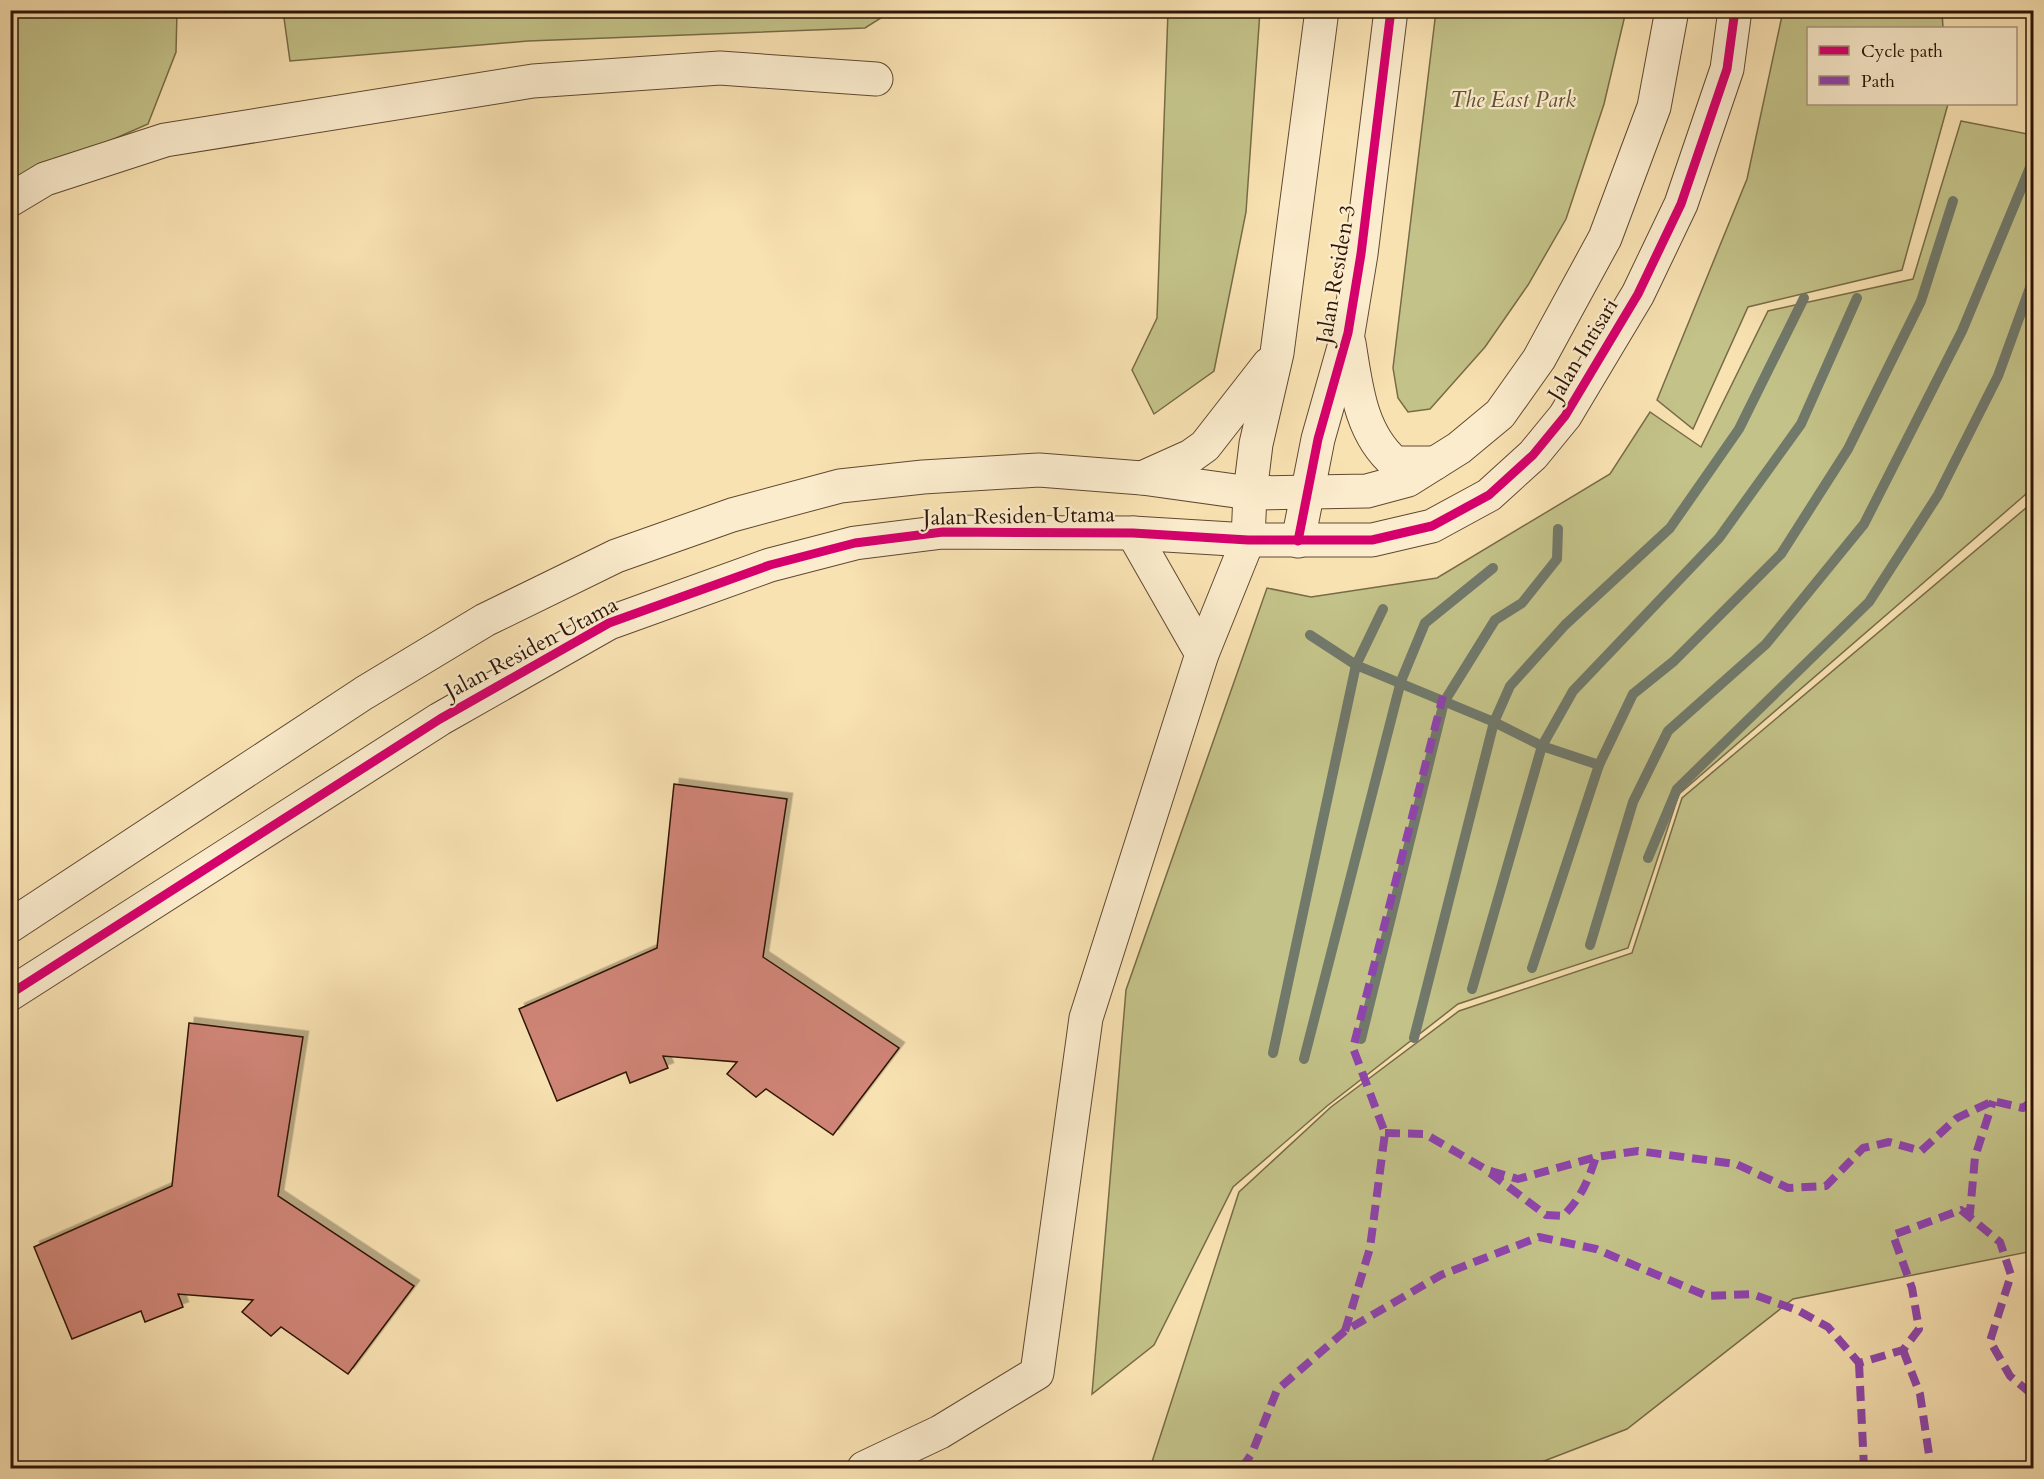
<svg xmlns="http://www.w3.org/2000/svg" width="2044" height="1479" viewBox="0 0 2044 1479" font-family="Cardo,serif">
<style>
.green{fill:#c3c288;stroke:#786b47;stroke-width:1.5}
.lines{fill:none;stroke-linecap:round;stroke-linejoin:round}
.stream{stroke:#71796b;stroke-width:10}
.building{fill:#d08577;stroke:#2d1406;stroke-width:1.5;filter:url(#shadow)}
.minor-casing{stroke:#604831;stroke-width:35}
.minor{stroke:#fbeccd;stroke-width:33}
.quiet{stroke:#8e44ad;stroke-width:8;stroke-dasharray:15 8;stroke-linecap:butt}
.cycleway-casing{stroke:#fbeccd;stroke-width:13}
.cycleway{stroke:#d6006c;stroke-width:9}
.labels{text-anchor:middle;stroke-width:4.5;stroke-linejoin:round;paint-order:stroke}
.park-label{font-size:22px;font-style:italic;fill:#625134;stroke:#fbeccd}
.street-label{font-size:22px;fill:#2d1406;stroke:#fbeccd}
</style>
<defs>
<filter id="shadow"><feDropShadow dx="5.5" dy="-5.5" stdDeviation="0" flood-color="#0004"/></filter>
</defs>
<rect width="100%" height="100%" fill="#f9e2b2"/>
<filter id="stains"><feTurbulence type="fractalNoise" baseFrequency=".00333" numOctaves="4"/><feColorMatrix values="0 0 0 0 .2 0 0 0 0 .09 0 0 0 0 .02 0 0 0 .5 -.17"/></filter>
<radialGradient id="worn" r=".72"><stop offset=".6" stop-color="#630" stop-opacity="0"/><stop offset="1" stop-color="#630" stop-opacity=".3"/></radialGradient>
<g class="green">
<path d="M11,11H177L176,52L148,124L48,168L11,178Z"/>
<path d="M283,11V10L892,11L865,28L528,41L290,61Z"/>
<path d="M1168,11H1260L1246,212L1214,371L1154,414L1132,370L1157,318Z"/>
<path d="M1436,11H1626L1604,104L1566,219L1528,285L1485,347L1430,409L1408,412L1398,398L1393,368Z"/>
<path d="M1783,11H1942L1943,28H1808V104H1948L1902,270L1748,307L1693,429L1657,400L1747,179Z"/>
<path d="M1961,121L2033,135V488L1679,794L1628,948L1458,1004L1327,1106L1233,1187L1154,1345L1092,1394L1126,990L1267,588L1311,597L1437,578L1610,474L1650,412L1701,447L1768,311L1913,279Z"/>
<path d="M2033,502V1251L1793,1299L1627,1429L1526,1468H1150L1239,1192L1331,1107L1459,1011L1632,953L1682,798Z"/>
</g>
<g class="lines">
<g class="stream">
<path d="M1310,635L1356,665L1494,722L1542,746L1599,765"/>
<path d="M1648,858L1677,789L1869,602L1938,495L1998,376L2034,277"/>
<path d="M1590,945L1633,802L1668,731L1766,644L1864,524L1962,331L2034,158"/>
<path d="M1532,968L1599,765L1633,694L1674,661L1781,554L1848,449L1921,301L1953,201"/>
<path d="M1472,989L1542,746L1573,691L1719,538L1801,424L1857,298"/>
<path d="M1414,1038L1494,722L1510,686L1565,625L1670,528L1739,429L1804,298"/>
<path d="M1361,1039L1444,702L1495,620L1522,603L1557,559L1558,529"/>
<path d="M1273,1053L1356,665L1383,609"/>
<path d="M1304,1059L1401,681L1425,623L1493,568"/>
</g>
</g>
<g class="building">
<path d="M674,784L787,799L763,957L899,1048L833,1135L766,1089L756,1097L727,1074L737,1062L663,1056L668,1068L630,1083L626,1072L557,1101L519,1009L657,948Z"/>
<path d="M189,1023L303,1037L278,1196L414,1286L348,1374L281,1327L271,1336L242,1312L253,1300L178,1294L183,1307L145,1322L141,1311L72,1339L34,1247L172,1186Z"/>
</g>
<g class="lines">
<defs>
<g id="minor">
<path d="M10,200L45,179L165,140L533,81L720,68L876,79"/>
<path d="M1349,343C1356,386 1360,433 1395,463H1435"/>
<path d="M1142,478L1191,456L1205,446L1269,364"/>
<path d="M1133,533L1202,654"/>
<path d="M1298,541L1318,439L1348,333L1361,254L1391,10"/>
<path d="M10,926L364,693L485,620L616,556L732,515L840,486L923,477L1039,470L1142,478L1250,493L1367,491L1408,480L1459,448L1500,414L1539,359L1605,238L1654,107L1672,10"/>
<path d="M10,994L440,719L609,623L770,565L855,543L943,532L1133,533L1248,540H1372L1432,526L1489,495L1533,455L1565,416L1638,294L1681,204L1727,69L1735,10"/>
<path d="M864,1468L940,1432L1037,1373L1086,1018L1202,654L1248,540L1250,493L1256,444L1277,353L1322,10"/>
</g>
</defs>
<use href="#minor" class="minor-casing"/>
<use href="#minor" class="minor"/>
<g class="quiet">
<path d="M1385,1133L1425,1134L1487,1170L1518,1179L1596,1157L1638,1151L1736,1164L1788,1188L1826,1186L1863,1148L1889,1142L1921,1151L1957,1118L1993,1101L2023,1108L2034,1099"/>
<path d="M1490,1173L1546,1215L1563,1216C1581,1198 1588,1181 1596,1157"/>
<path d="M1964,1211L1970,1213L1975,1157L1993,1101"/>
<path d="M1345,1331L1370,1248L1385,1133L1353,1048L1443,696"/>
<path d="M1903,1350L1920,1394L1931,1468"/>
<path d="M1859,1363L1864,1468"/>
<path d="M1242,1468L1252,1453L1277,1390L1345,1331L1441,1275L1539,1237L1596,1249L1707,1296L1752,1294L1797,1310L1828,1327L1859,1363L1903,1350L1919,1329L1912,1288L1893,1235L1961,1210L2000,1242L2011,1275L1990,1341L2010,1376L2034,1396"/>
</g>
<defs>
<g id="cycleway">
<path d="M1298,541L1318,439L1348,333L1361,254L1391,10"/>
<path d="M10,994L440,719L609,623L770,565L855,543L943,532L1133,533L1248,540H1372L1432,526L1489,495L1533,455L1565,416L1638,294L1681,204L1727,69L1735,10"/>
</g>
</defs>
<use href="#cycleway" class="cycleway-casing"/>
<use href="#cycleway" class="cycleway"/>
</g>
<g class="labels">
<g class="park-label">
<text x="1513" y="107">The East Park</text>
</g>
<g class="street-label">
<text transform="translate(1335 274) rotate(-80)" y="8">Jalan Residen 3</text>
<text transform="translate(1582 349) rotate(-59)" y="8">Jalan Intisari</text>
<text transform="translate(1019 515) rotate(-1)" y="8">Jalan Residen Utama</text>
<text transform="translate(531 647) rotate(-28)" y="8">Jalan Residen Utama</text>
</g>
</g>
<rect width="2044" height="1479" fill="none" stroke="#f9e2b2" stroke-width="36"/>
<rect x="12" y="12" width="2020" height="1455" fill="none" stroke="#2d1406" stroke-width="3"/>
<rect x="18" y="18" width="2008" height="1443" fill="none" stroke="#2d1406" stroke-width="1.5"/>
<rect x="1807" y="27" width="210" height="78" fill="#fbeccd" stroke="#a9967d" stroke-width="1.5"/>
<rect x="1819" y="46" width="30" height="9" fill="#d6006c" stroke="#a9967d" stroke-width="1.5"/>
<text x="1861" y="57" font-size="18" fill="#2d1406">Cycle path</text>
<rect x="1819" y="76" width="30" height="9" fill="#8e44ad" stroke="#a9967d" stroke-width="1.5"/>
<text x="1861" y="87" font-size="18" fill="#2d1406">Path</text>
<rect width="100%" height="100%" filter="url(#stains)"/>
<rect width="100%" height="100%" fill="url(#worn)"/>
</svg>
